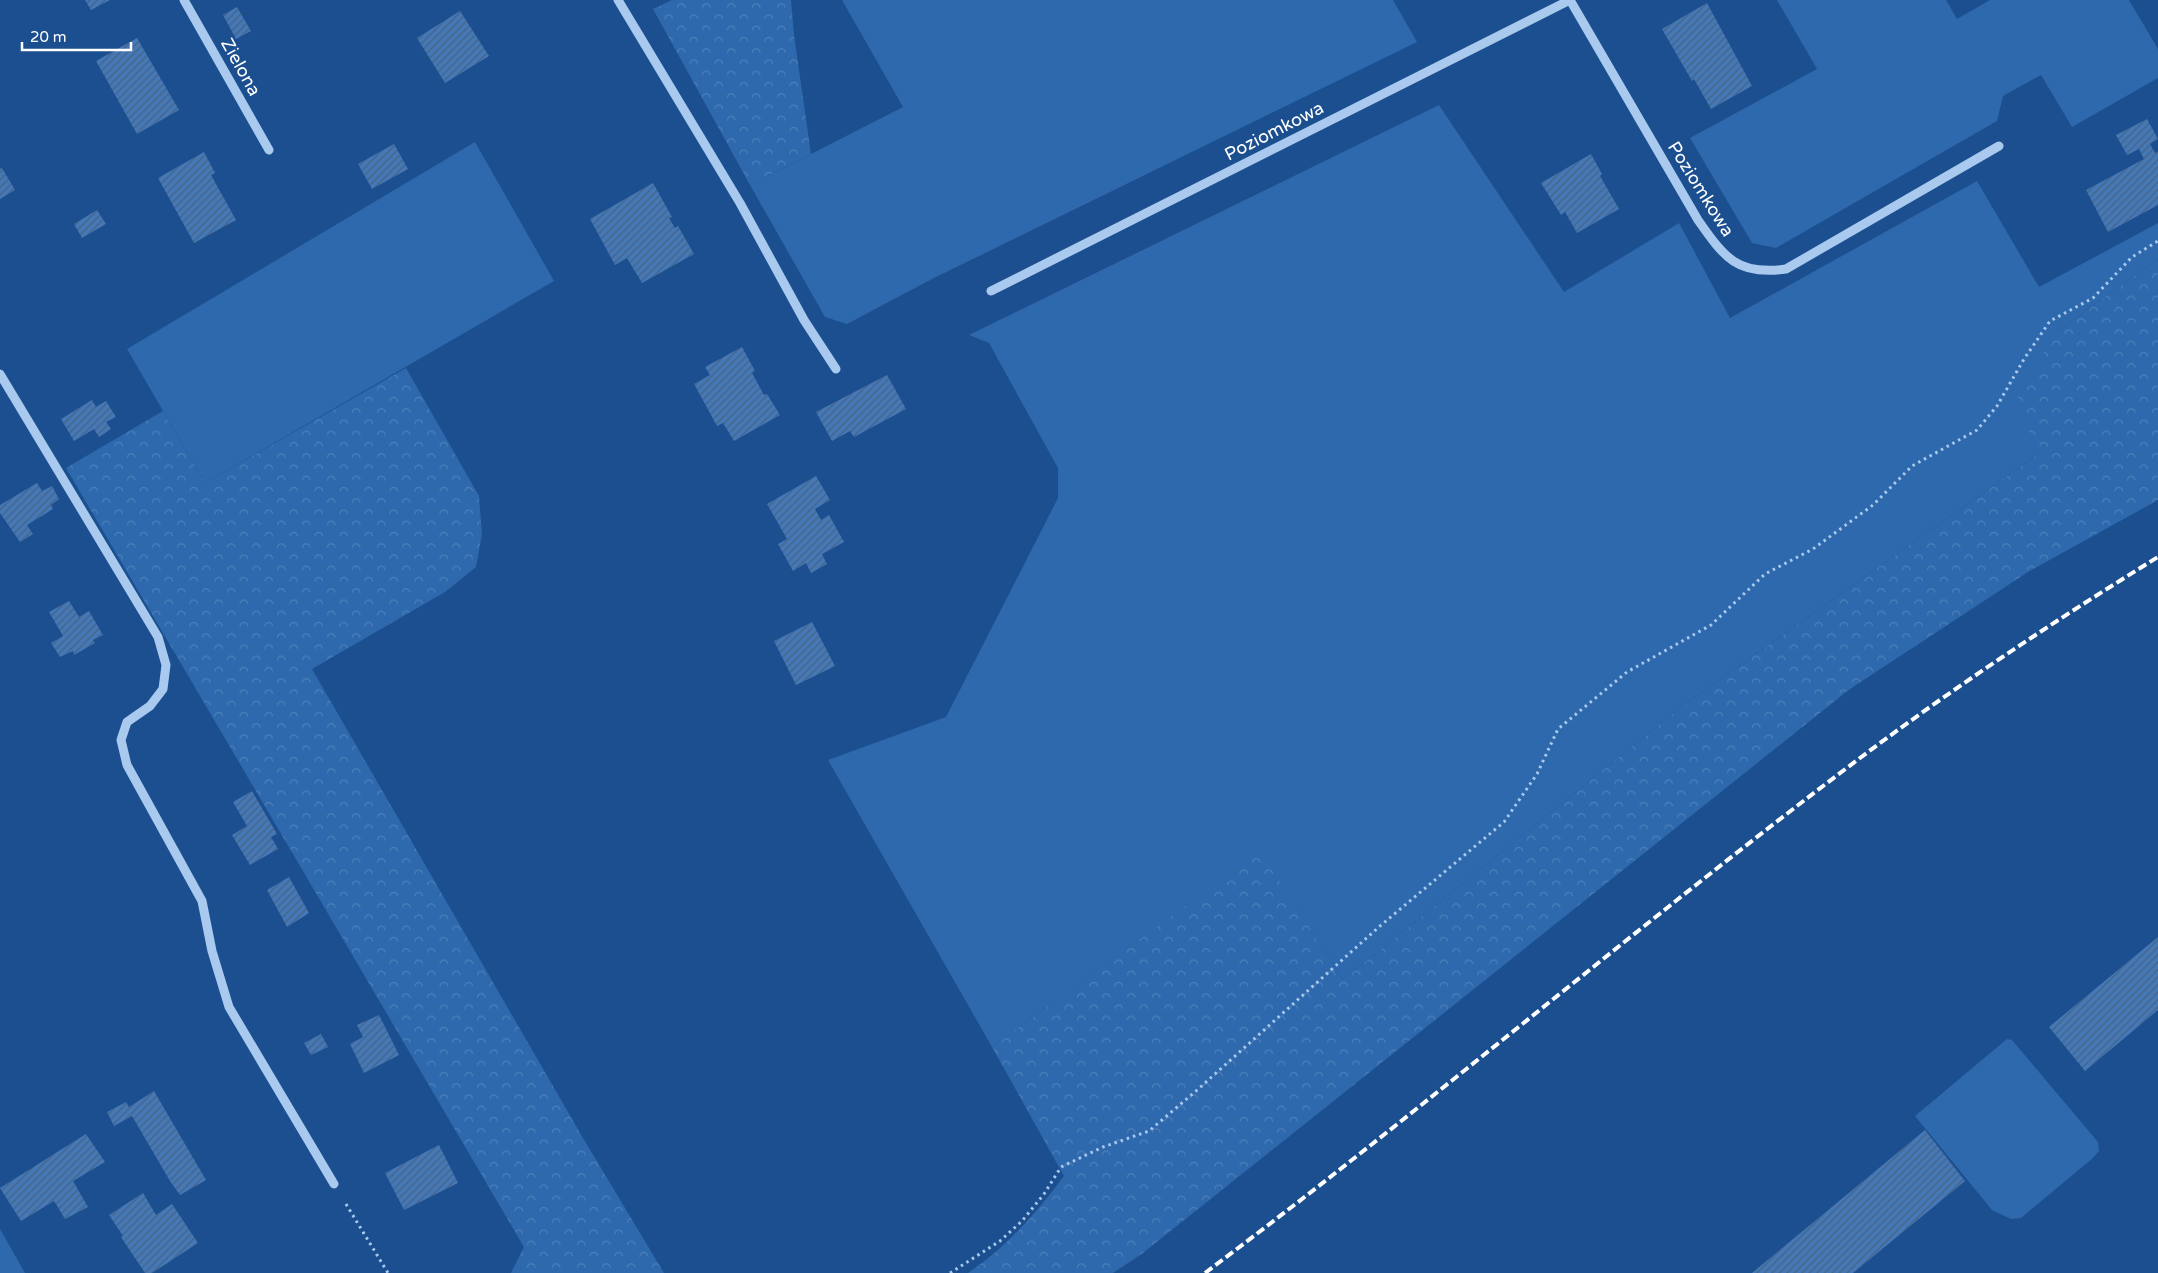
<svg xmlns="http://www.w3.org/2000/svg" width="2158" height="1273" viewBox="0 0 2158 1273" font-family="'Varela Round',sans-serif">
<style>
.grass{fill:#2e69ad}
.forest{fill:url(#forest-crowns)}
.building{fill:url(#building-hatch)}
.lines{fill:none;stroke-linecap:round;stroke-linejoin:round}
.path{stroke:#a9c9ee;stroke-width:3;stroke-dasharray:2.5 4;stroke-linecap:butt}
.minor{stroke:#a9c9ee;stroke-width:9}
.rail{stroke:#fff;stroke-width:4;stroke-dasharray:9 4;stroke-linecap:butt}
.labels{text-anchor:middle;stroke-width:4.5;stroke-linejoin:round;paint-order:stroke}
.street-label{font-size:18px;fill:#fff;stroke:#1b4f8f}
</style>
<defs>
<pattern id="forest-crowns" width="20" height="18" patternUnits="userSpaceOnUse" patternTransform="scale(1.25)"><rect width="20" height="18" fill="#2e69ad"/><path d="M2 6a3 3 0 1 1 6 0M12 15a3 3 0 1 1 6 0" fill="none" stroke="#4d80b9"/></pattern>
<pattern id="building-hatch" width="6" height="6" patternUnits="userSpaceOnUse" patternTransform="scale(1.25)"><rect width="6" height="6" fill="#4478b7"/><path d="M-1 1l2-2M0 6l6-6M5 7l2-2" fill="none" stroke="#486282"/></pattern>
</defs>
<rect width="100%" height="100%" fill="#1b4f8f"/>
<g class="grass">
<path d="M842,0H1393L1417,42L934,278L847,324L825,317L750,185L903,107Z"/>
<path d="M1777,0H1946L1957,19L1990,0H2129L2158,49V78L2072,127L2041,75L2003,96L1997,121L1776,248L1752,243L1690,138L1817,69Z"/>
<path d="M1439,105L1564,292L1679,223L1730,318L1977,181L2039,287L2158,223V259L2056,332L2038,454L1681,707L1343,980L1261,852L992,1047L828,760L946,717L1058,498V468L989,343L969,335Z"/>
<path d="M475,142L554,281L205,483L127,349Z"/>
<path d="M2007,1039L2012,1040L2098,1142L2099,1151L2093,1158L2021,1218L2011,1219L1992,1210L1915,1116Z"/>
<path d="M0,1229L25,1273H0Z"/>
</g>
<g class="forest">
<path d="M672,0H791L794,35L811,154L750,185L653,9Z"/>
<path d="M2158,259V500L2028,572L1850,689L1143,1253L1113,1273H968C1007,1247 1036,1213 1064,1176L992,1047L1261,851L1343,980L1681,707L2038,454L2016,401L2056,332Z"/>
<path d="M406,368L479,496L482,534L476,567L445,592L312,669L583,1138L664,1273H511L524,1247L66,468L163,411L205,483Z"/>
</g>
<g class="building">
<path d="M85,0H110L91,10Z"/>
<path d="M1707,3L1752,86L1711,109L1694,79L1692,81L1662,29Z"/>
<path d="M237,7L251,31L236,39L223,15Z"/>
<path d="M460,11L489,56L445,83L417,38Z"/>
<path d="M137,38L179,110L137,134L96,61Z"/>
<path d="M2147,119L2158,139L2150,144L2155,153L2158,152V205L2108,232L2086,190L2144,159L2139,149L2127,155L2116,135Z"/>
<path d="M394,144L408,169L372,189L358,164Z"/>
<path d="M204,152L215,173L211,175L236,220L194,243L158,178Z"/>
<path d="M1591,154L1602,174L1600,176L1619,209L1577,233L1565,212L1561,215L1541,183Z"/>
<path d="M2,168L15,190L0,199V169Z"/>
<path d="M653,183L672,217L669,218L675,228L678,226L694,254L642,283L627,258L615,265L590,219Z"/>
<path d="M97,210L106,224L82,238L74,224Z"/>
<path d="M742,347L755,371L752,373L764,395L767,394L780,415L734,441L723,423L717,426L694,384L710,375L705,367Z"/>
<path d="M887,375L906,409L854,437L850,431L832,441L816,412Z"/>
<path d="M92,400L96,407L106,401L116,417L106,422L111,429L99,437L94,429L74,441L61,419Z"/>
<path d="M816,476L830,500L815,509L821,520L829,515L844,542L822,554L827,564L811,573L806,563L793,571L778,544L787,539L767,504Z"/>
<path d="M37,483L42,491L52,486L59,499L51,505L53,509L27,525L33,534L20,542L0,513V505Z"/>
<path d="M69,601L79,617L89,611L103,635L93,640L95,643L74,655L73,651L60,657L51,643L63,636L49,612Z"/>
<path d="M812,622L835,666L796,685L774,641Z"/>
<path d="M252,791L277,834L271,837L278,849L250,865L232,835L247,826L233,802Z"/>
<path d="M289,877L309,913L287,927L267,890Z"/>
<path d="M2158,937V1010L2085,1071L2049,1027Z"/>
<path d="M379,1015L399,1055L364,1073L350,1044L363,1037L357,1025Z"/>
<path d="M321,1034L328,1047L311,1055L304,1043Z"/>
<path d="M154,1091L206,1180L180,1195L170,1181L132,1116L114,1126L107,1112L126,1102L129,1107Z"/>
<path d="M1925,1130L1965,1181L1853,1273H1752Z"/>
<path d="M86,1134L105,1162L73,1181L88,1207L65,1219L54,1201L21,1221L0,1188Z"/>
<path d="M439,1145L458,1183L404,1210L385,1173Z"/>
<path d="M143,1193L156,1215L172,1204L198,1243L152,1273H145L121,1237L123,1236L109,1215Z"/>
</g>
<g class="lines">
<g class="path">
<path d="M346,1204L388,1273"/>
<path d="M950,1273L1000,1241L1022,1221L1044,1194L1061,1167L1103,1147L1149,1131L1196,1091L1380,926L1504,822L1537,774L1558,729L1627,672L1711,625L1765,574L1813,549L1873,505L1912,466L1977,430L1997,406L2024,359L2050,321L2093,298L2132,257L2158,241"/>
</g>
<g class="minor">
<path d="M184,0L269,150"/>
<path d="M618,0L740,203L804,320L836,369"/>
<path d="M1570,0L1698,220C1724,257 1737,276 1786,269L1999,146"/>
<path d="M991,291L1570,0"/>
<path d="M0,374L158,637L166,665L163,689L150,706L127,722L121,740L127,765L202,901L212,951L229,1007L334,1184"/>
</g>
<path class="rail" d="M1205,1273C1428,1106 1638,925 1860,758C1956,686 2056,620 2158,557"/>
</g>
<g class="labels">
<g class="street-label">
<text transform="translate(241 67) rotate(61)" y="6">Zielona</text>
<text transform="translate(1274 131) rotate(-27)" y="6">Poziomkowa</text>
<text transform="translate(1701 189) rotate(58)" y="6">Poziomkowa</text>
</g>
</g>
<path d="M22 42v8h109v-8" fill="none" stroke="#ffffff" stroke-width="2.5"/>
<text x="30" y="42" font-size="15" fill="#ffffff" stroke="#1b4f8f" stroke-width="4" paint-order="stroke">20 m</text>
</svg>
